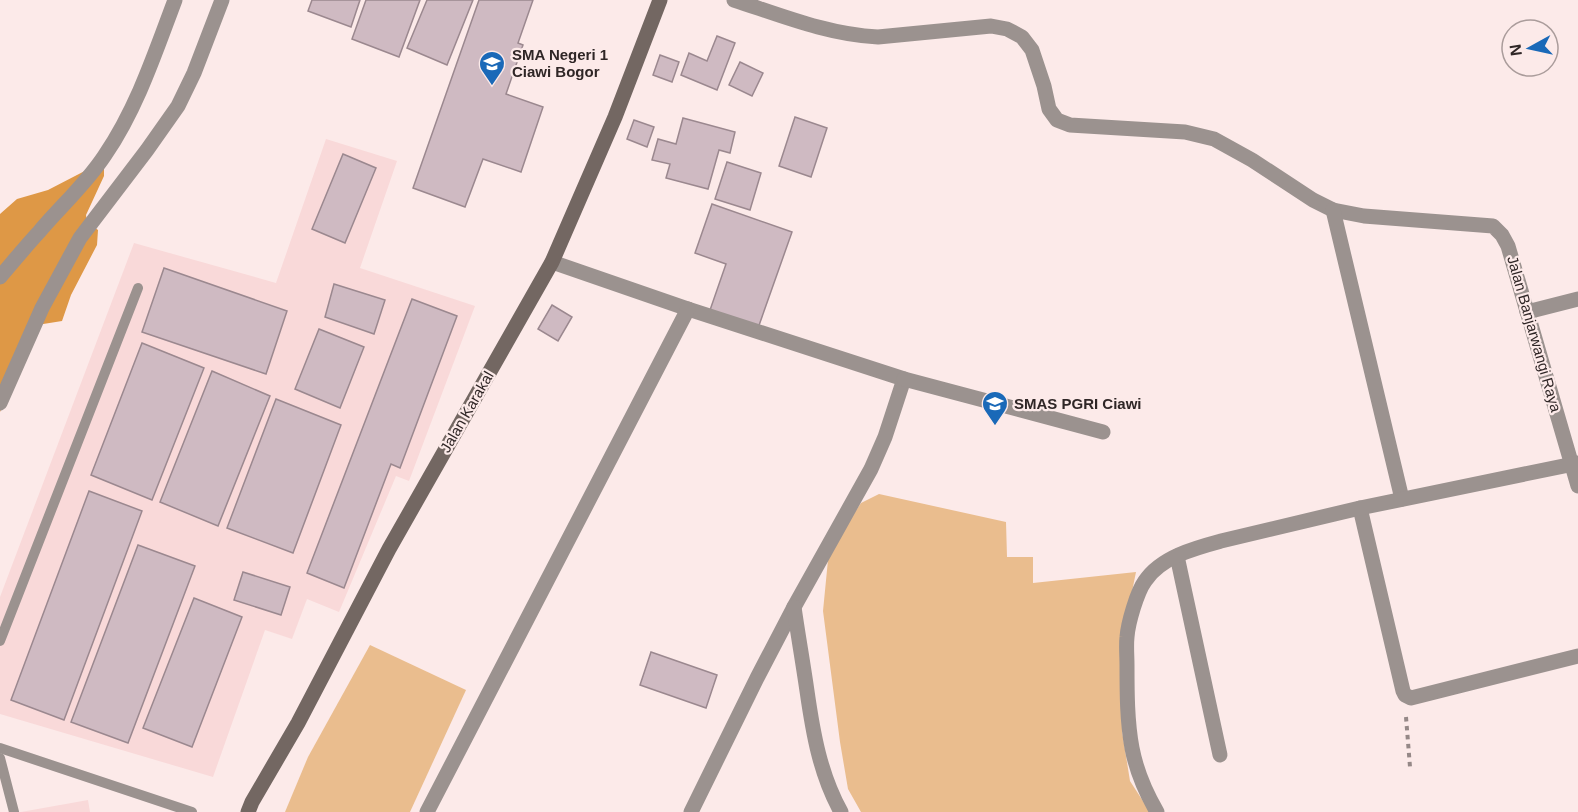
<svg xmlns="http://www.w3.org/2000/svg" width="1578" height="812" viewBox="0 0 1578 812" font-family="Helvetica,sans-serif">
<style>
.built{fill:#f9d9d9}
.green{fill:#eabd8e}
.forest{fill:#de9846}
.building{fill:#cfbac2;stroke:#9b888f;stroke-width:1.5}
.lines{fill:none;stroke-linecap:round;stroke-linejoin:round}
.path{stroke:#958887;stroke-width:4;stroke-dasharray:4.5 4.5;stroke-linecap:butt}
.lane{stroke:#9b928f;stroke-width:10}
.street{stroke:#9b928f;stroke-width:15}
.secondary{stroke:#736762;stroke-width:15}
.labels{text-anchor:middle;stroke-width:4.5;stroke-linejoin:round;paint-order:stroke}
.poi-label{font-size:15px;font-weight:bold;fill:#2f2626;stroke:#fceae9;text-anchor:start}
.street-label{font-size:15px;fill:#2f2626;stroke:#fceae9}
</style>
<rect width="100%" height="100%" fill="#fceae9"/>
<g class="built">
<path d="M326,139L397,161L360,268L475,306L409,481L396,476L339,612L307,599L292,639L265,630L213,777L0,714V597L134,243L276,283Z"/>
<path d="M88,800L90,812H21Z"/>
</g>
<g class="green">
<path d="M879,494L1006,522L1007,557H1033V583L1136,572L1125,626L1122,731L1130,781L1150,812H861L848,789L840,742L823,611L828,560L836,540L861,503Z"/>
<path d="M370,645L466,690L410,812H285L308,757Z"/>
</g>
<path class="forest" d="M104,161V176L86,215L87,222L98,230L97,245L71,295L62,321L37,325L0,412V214L17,199L48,190Z"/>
<g class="building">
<path d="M312,0H360L351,27L308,11Z"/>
<path d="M366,0H420L399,57L352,39Z"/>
<path d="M427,0H473L447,65L407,48Z"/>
<path d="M479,0H533L518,43L523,45L506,94L543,107L521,172L483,159L465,207L413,188Z"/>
<path d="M717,36L735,43L717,90L681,75L689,53L707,61Z"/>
<path d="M660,55L679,62L672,82L653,75Z"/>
<path d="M740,62L763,73L752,96L729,85Z"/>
<path d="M795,117L827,128L811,177L779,166Z"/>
<path d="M683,118L735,132L730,153L719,150L708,189L666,178L670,164L652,160L658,139L676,144Z"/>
<path d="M634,120L654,127L647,147L627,139Z"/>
<path d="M343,154L376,168L345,243L312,229Z"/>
<path d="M727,162L761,173L750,210L715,199Z"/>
<path d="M712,204L792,232L757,331L709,313L726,264L695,253Z"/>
<path d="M164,268L287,311L266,374L142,332Z"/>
<path d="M334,284L385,300L374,334L325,317Z"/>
<path d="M412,299L457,316L400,468L391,464L344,588L307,573Z"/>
<path d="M552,305L572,317L558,341L538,329Z"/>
<path d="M319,329L364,347L340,408L295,389Z"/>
<path d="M142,343L204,368L152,500L91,475Z"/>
<path d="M212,371L270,396L218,526L160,502Z"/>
<path d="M276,399L341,425L293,553L227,528Z"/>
<path d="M89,491L142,511L64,720L11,700Z"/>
<path d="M138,545L195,566L128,743L71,722Z"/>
<path d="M243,572L290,587L281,615L234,600Z"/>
<path d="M194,598L242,617L192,747L143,728Z"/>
<path d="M651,652L717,675L706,708L640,685Z"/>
</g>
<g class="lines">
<path class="path" d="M1406,717L1410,767"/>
<g class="lane">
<path d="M0,641L138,288"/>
<path d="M0,748L192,812"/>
<path d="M0,758L14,812"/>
</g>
<g class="street">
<path d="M734,0C780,15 829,35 878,37L991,26L1007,29L1022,37L1032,50L1044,86L1049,109L1057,120L1070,125L1185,132L1214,139L1252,160L1313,200L1333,210L1364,216L1493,226L1502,235L1508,246L1578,486"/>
<path d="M1333,210L1402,499"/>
<path d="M552,262L688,309L904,379L885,437L871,469L794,607L757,678L691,812"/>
<path d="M0,277C13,262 25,247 39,232C61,206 86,184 105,155C137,108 155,53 175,0"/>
<path d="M1527,312L1578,299"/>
<path d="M904,379L1103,432"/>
<path d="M0,403L42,308L80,238L147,150L178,106L194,73L222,0"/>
<path d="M1360,508L1403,691L1405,695L1411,698L1578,656"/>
<path d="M1177,556L1220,755"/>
<path d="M794,607C798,635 803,663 807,691C813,733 820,774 841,812"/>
<path d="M427,812L688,309"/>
<path d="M1157,812C1146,793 1136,769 1132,748C1127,721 1127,692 1127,665C1127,656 1126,646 1127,637C1128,623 1137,592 1145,581C1161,557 1195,548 1221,541L1360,508L1578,463"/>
</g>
<path class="secondary" d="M248,812L252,802L298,723L389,549L552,262L615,117L660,0"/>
</g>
<defs>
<symbol id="school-pin" viewBox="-11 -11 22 30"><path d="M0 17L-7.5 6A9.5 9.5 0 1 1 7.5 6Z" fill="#1a69b8" stroke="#fceae9"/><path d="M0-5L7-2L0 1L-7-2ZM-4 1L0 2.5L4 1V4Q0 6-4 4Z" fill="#fff"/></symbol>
</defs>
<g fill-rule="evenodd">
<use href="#school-pin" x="477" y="49" width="30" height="40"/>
<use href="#school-pin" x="980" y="389" width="30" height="40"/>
</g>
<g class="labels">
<g class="poi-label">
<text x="512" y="60">SMA Negeri 1<tspan x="512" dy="17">Ciawi Bogor</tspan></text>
<text x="1014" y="409">SMAS PGRI Ciawi</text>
</g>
<g class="street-label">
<text transform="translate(1534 334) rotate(74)" y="5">Jalan Banjarwangi Raya</text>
<text transform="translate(467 412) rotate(-60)" y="5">Jalan Karakal</text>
</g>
</g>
<g transform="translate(1530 48) rotate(262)"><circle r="28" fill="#fceae9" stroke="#aa9c9b" stroke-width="1.5"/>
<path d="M0-4.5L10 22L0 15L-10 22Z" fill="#1a69b8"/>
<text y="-9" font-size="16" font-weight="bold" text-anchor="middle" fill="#2f2626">N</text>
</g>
</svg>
